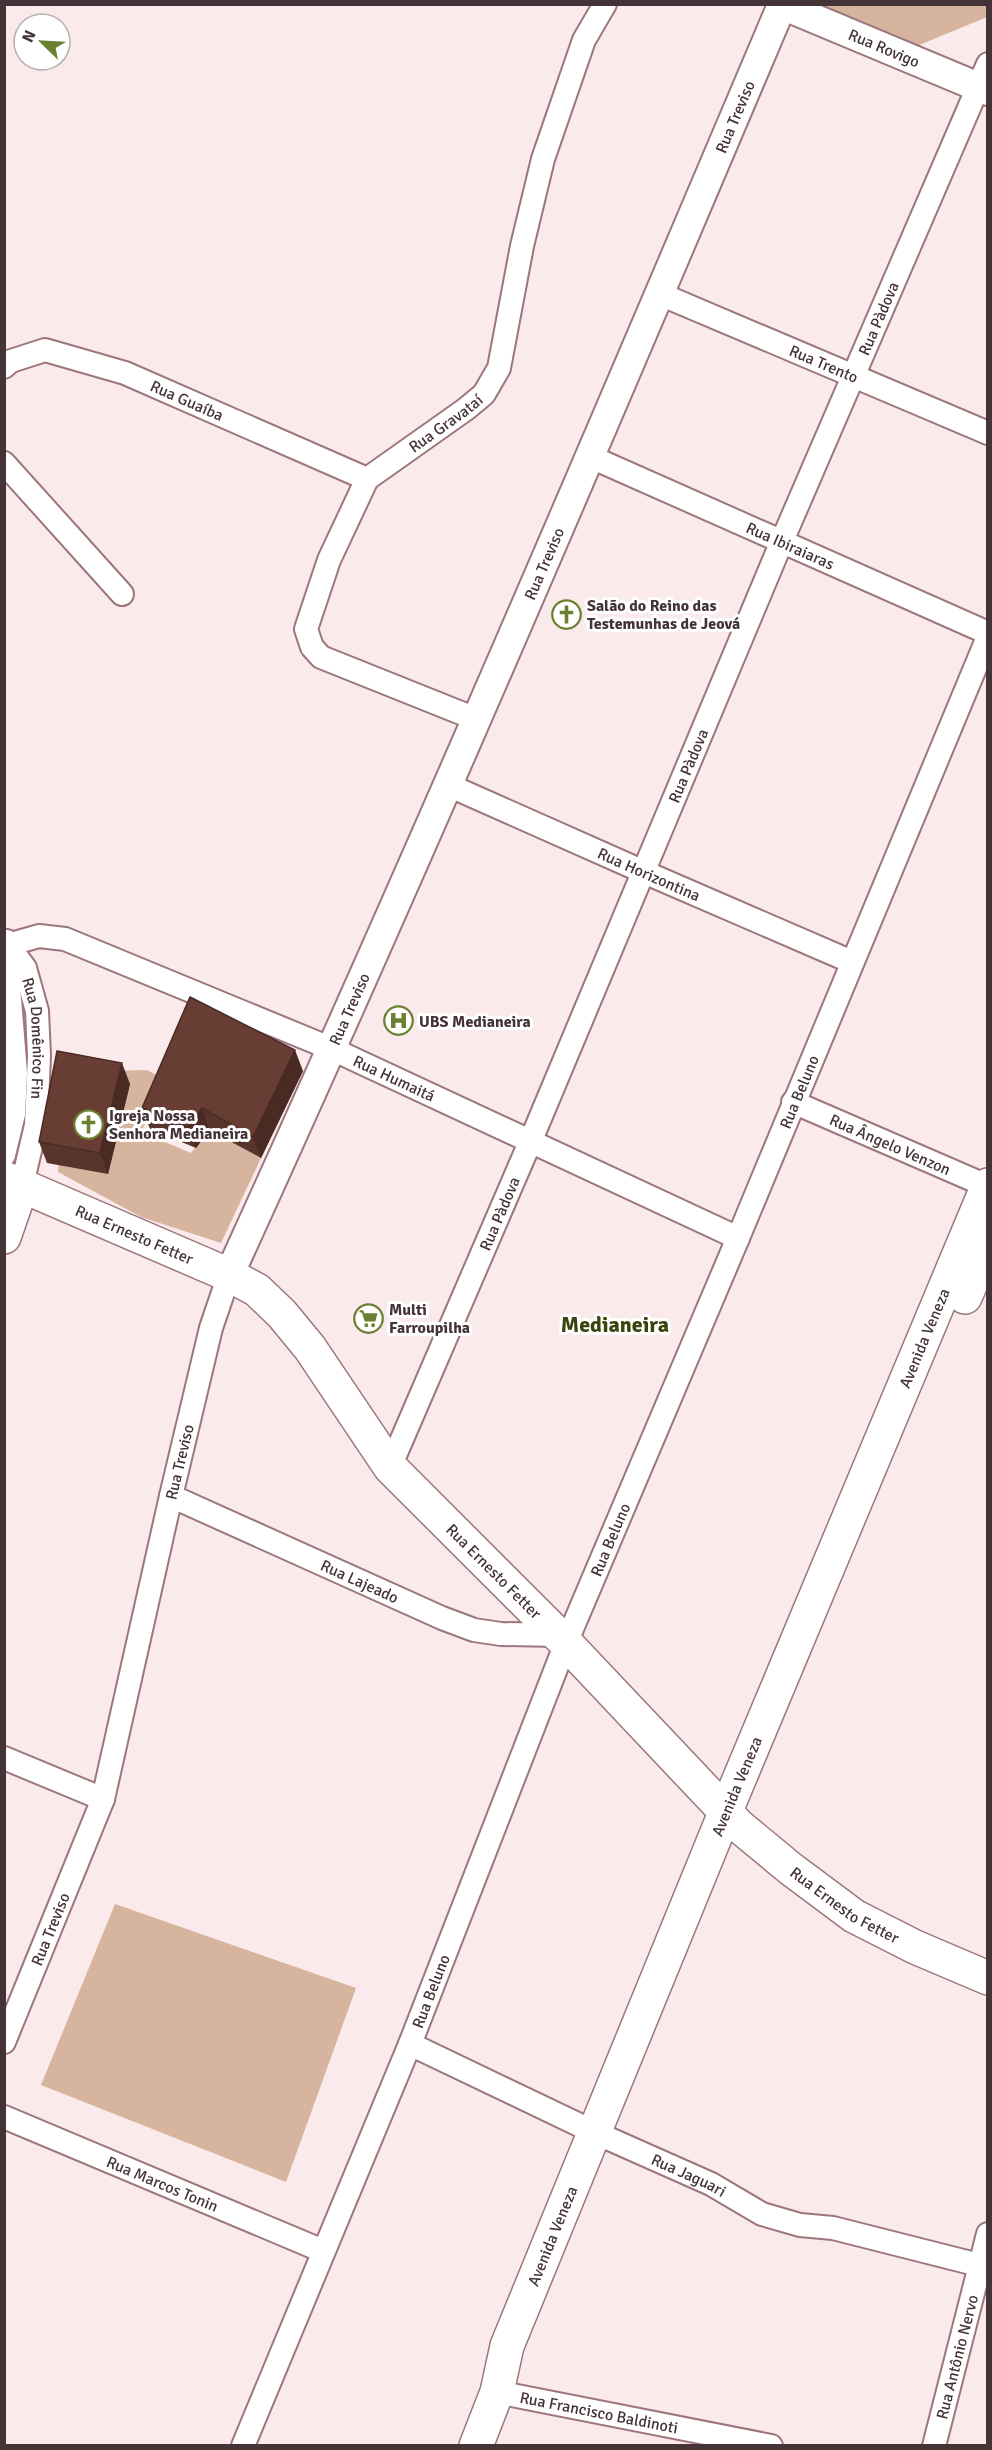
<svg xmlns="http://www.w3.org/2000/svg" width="992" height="2450" viewBox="0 0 992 2450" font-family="Signika,sans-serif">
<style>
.green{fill:#d6b49d}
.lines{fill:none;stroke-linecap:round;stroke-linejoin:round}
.minor-casing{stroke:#9c767b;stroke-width:26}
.tertiary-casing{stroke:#9c767b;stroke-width:32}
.secondary-casing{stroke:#9c767b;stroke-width:36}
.minor{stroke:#fff;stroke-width:22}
.tertiary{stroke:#fff;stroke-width:28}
.secondary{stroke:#fff;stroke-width:33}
.wall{fill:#59342d}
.shaded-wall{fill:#492b24}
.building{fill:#683d34;stroke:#492b24;stroke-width:1.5}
.labels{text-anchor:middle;stroke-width:6;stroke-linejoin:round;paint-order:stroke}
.street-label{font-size:16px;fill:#453437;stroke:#fff}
.poi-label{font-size:16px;font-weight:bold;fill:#453437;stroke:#fff;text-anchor:start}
.district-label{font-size:22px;font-weight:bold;fill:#38450d;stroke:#fff}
</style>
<rect width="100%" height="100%" fill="#fbeaec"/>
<g class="green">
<path d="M819,5H987V17L917,46Z"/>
<path d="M147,1070L166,1080L141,1132L191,1153L209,1130L261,1158L221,1243L141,1217L58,1172L65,1072Z"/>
<path d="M115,1904L356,1988L286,2182L41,2085Z"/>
</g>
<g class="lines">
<defs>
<g id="minor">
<path id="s1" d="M660,294L988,433"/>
<path id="s2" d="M4,367L11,361L45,350L125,373L367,479"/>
<path id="s3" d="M591,457L988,633"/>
<path d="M4,463L122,594"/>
<path id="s4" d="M476,719L321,657L312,647L306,629L329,560L367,479L466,409L484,394L499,368L522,246L543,159L584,40L605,4"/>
<path id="s5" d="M448,785L644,872L852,962"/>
<path id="s6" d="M8,945L25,968L37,1011L39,1056L36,1125L22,1185"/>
<path id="s7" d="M4,946L39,936L65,939L332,1049L738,1238"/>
<path id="s8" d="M793,1102L987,1186"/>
<path d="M4,1155L14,1114L16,1073L8,974L7,941"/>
<path id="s9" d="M390,1467L531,1140L782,541L988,64"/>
<path id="s10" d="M171,1496L442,1618L474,1630L501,1634L558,1635"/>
<path d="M4,1758L103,1799"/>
<path id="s11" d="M4,2042L103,1799L171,1496L211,1328L229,1275"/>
<path id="s12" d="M410,2044L596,2133L711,2184L762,2214L800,2225L833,2228L979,2265"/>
<path id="s13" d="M4,2117L323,2251"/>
<path id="s14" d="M497,2392L771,2446"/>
<path id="s15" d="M243,2446L410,2044L566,1643L738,1238L988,637"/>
<path id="s16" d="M934,2446L988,2234"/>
</g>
<g id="tertiary">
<path id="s17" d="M229,1275C421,855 602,430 782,5L988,91"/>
</g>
<g id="secondary">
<path id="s18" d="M4,1178L229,1275L257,1290L282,1314L310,1348L390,1467L566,1643L739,1826L791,1869L854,1916L915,1947L988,1978"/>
<path d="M4,1237L22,1185"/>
<path d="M965,1297L988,1245"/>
<path id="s19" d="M476,2446L497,2392L507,2346L725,1813L988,1185"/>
</g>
</defs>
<use href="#minor" class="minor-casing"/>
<use href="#tertiary" class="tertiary-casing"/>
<use href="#secondary" class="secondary-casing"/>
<use href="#minor" class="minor"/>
<use href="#tertiary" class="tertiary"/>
<use href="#secondary" class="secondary"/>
</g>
<g class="wall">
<path d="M303,1071L261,1158L209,1130L196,1148L150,1129L142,1108Z"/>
<path d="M130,1084L108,1174L47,1163L39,1142Z"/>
</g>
<g class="shaded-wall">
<path d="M295,1050L303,1071L261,1158L253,1137Z"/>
<path d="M122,1063L130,1084L108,1174L100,1153Z"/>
<path d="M202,1108L209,1130L196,1148L188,1127Z"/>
</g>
<g class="building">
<path d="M190,997L295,1050L253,1137L202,1108L188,1127L142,1108Z"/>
<path d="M57,1051L122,1063L100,1153L39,1142Z"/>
</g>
<defs>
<symbol id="church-ring" viewBox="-11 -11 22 22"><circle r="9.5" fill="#fff" stroke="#6c8031" stroke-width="1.5"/><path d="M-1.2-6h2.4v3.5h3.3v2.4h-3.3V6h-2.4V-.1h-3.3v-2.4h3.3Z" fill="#6c8031"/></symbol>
<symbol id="hospital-ring" viewBox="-11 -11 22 22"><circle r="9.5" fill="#fff" stroke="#6c8031" stroke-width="1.5"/><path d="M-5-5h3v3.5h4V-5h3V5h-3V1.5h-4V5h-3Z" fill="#6c8031"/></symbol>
<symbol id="supermarket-ring" viewBox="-11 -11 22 22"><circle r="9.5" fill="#fff" stroke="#6c8031" stroke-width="1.5"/><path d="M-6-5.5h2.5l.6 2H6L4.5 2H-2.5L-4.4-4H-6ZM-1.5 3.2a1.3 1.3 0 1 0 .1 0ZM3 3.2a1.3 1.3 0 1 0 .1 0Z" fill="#6c8031"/></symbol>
</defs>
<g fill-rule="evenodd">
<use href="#church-ring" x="550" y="598" width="33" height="33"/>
<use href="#hospital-ring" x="382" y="1004" width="33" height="33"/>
<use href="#church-ring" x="72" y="1108" width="33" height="33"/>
<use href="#supermarket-ring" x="352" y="1302" width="33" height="33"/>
</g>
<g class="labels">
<g class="street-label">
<text dy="6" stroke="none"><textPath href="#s17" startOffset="1496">Rua Rovigo</textPath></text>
<text dy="6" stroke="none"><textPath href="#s17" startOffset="1264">Rua Treviso</textPath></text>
<text dy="6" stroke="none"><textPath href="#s9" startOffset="1248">Rua Pàdova</textPath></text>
<text dy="6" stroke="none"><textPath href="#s1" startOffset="178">Rua Trento</textPath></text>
<text dy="6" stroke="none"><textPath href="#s2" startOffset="196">Rua Guaíba</textPath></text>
<text dy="6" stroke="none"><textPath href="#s4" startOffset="458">Rua Gravataí</textPath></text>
<text dy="6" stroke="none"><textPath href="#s3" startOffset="218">Rua Ibiraiaras</textPath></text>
<text dy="6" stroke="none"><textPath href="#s17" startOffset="778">Rua Treviso</textPath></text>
<text dy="6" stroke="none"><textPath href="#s9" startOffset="762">Rua Pàdova</textPath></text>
<text dy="6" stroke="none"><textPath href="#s5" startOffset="220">Rua Horizontina</textPath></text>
<text dy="6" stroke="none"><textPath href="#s17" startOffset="292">Rua Treviso</textPath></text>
<text dy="6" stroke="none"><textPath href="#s6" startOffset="100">Rua Domênico Fin</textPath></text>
<text dy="6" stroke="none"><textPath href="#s7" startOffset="420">Rua Humaitá</textPath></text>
<text dy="6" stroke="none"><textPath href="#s15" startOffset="1464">Rua Beluno</textPath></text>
<text dy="6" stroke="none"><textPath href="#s8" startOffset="106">Rua Ângelo Venzon</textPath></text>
<text dy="6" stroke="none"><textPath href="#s9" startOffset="276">Rua Pàdova</textPath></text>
<text dy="6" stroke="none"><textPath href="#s18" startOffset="142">Rua Ernesto Fetter</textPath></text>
<text dy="6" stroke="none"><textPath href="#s19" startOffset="1196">Avenida Veneza</textPath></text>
<text dy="6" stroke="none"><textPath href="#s11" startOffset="608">Rua Treviso</textPath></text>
<text dy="6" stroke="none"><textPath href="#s15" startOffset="978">Rua Beluno</textPath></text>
<text dy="6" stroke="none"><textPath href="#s18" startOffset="646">Rua Ernesto Fetter</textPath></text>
<text dy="6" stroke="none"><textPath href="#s10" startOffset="207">Rua Lajeado</textPath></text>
<text dy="6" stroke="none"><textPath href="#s19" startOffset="710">Avenida Veneza</textPath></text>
<text dy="6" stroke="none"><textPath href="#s18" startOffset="1132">Rua Ernesto Fetter</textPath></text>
<text dy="6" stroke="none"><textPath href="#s11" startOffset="122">Rua Treviso</textPath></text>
<text dy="6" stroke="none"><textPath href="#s15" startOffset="492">Rua Beluno</textPath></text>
<text dy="6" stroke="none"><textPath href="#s12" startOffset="308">Rua Jaguari</textPath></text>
<text dy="6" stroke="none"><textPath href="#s13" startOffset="172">Rua Marcos Tonin</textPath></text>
<text dy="6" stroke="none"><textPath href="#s19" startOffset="224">Avenida Veneza</textPath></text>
<text dy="6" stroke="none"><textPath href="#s16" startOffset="92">Rua Antônio Nervo</textPath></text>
<text dy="6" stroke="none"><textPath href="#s14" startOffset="104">Rua Francisco Baldinoti</textPath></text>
</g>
<g class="poi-label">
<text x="587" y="611">Salão do Reino das<tspan x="587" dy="18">Testemunhas de Jeová</tspan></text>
<text x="419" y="1027">UBS Medianeira</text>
<text x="109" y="1121">Igreja Nossa<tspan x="109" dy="18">Senhora Medianeira</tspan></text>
<text x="389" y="1315">Multi<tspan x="389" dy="18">Farroupilha</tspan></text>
</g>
<g class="district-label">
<text x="615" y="1332">Medianeira</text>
</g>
</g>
<rect width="992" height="2450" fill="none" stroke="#453437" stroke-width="12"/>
<g transform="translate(42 42) rotate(294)"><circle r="28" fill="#ffffff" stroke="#b5aeaf" stroke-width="1.5"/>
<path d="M0-4.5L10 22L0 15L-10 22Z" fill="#6c8031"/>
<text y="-9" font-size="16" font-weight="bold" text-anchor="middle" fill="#453437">N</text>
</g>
</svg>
